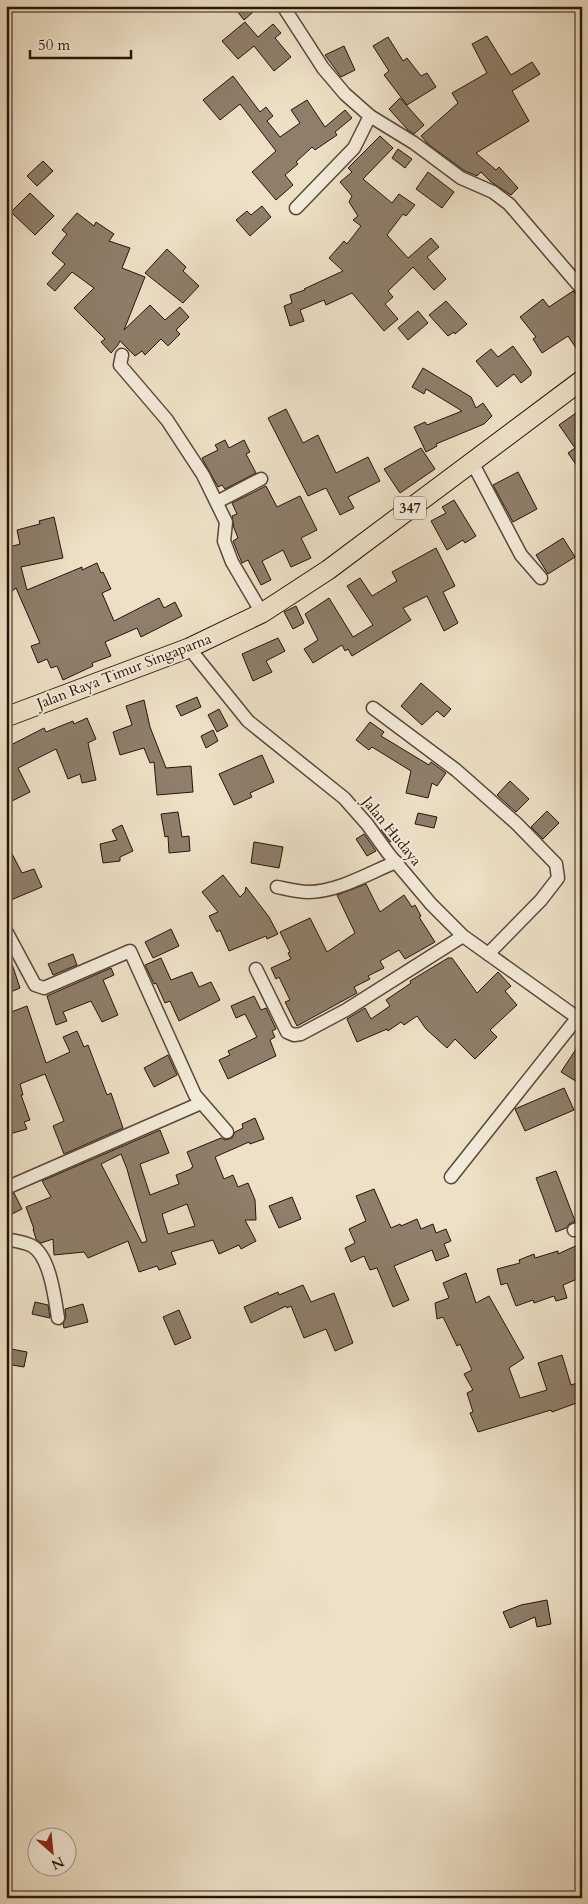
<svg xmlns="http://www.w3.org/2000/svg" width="588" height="1904" viewBox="0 0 588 1904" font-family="Cardo,serif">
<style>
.building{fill:#8e7e6b;stroke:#281408;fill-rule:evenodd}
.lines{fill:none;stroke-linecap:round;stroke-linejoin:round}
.minor-casing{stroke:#594738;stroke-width:15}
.primary-casing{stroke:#281408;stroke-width:21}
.minor{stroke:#f3ebda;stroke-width:12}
.primary{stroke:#ede0c6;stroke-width:19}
.labels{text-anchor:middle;stroke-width:4;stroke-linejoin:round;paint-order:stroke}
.shield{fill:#f3ebda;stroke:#655447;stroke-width:1}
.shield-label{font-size:14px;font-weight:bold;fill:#281408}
.street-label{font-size:15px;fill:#281408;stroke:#f3ebda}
</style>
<rect width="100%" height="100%" fill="#ede0c6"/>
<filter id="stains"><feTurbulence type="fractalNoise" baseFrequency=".004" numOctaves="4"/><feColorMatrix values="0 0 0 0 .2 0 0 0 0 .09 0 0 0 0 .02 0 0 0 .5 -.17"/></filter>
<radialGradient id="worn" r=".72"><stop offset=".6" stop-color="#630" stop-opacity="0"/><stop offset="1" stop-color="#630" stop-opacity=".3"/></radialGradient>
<g class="building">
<path d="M233,6H260L244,20Z"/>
<path d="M245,22L258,37L273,24L281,33L275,38L291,57L274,71L254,46L238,59L222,41Z"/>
<path d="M487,36L511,75L532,62L540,74L512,91L529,121L476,153L496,170L499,167L518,188L511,195L491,182L481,172L477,176L465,171L428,144L421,136L458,103L452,93L487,73L472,44Z"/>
<path d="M388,37L403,61L407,58L421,76L427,73L436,87L407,105L384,75L389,71L373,46Z"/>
<path d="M344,46L355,70L341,77L325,55Z"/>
<path d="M233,76L260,112L266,107L273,116L267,121L280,137L300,123L291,110L307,100L325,127L345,110L352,118L335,132L337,135L315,150L312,147L296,162L298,164L285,175L293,185L276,200L252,172L276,151L240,104L220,120L203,100Z"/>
<path d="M400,98L424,125L414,134L408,130L389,109Z"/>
<path d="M380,136L393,148L363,179L392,203L399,194L415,205L406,216L403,214L387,235L408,258L431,238L439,247L427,257L446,279L434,290L413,267L388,291L393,297L385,304L398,319L384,331L352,293L326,305L324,300L300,310L304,321L290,326L284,306L292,303L290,295L305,290L304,289L343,271L329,258L344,241L347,244L361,226L353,220L358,216L349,202L352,196L340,182L352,172L348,168Z"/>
<path d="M398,149L412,159L405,168L392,158Z"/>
<path d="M43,161L53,171L37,186L27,176Z"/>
<path d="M428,172L454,192L442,208L416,189Z"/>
<path d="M30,193L54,216L35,235L11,212Z"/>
<path d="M262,206L271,217L250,236L236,220L247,211L251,215Z"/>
<path d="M77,213L94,226L96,222L114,234L109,241L130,248L122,268L145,277L124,330L150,305L165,320L180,307L189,317L176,330L180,334L168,346L161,339L145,355L142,351L135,356L120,341L118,345L111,353L101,342L105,339L74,308L94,288L72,272L55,291L47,284L65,264L52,253L67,234L62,230Z"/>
<path d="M167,249L186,267L183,271L199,286L183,303L145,273Z"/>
<path d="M573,291L582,300V357L568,336L542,353L533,339L536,337L520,317L543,299L549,307Z"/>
<path d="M446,301L467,324L455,334L454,332L448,336L429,315Z"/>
<path d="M418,311L428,323L408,340L398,328Z"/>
<path d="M513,346L531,371V375L521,383L514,374L497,387L476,361L491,349L498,357Z"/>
<path d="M423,368L471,397L476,408L483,403L492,416L484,424L436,444L437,446L426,452L414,427L425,422L427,425L462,411L426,389L424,394L412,387Z"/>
<path d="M286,409L303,443L318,435L336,473L368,457L380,481L348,497L354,508L340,515L326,488L308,496L268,418Z"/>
<path d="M576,413L582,422V473L568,453L575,448L559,425Z"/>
<path d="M225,440L229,448L244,440L250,452L246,454L256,473L225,489L222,485L218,487L202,458L218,450L215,445Z"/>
<path d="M421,448L435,469L400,493L384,469Z"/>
<path d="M518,472L537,509L513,522L493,485Z"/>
<path d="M266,486L277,507L300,496L317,530L301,538L311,558L291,567L283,550L262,561L271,580L261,585L248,560L242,563L233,541L238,538L234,528L232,516L237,514L232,503Z"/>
<path d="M454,500L476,536L465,543L463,540L447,550L431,521L446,513L442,507Z"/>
<path d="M54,517L63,558L21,567L27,590L82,567V570L97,563L101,573L103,572L111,589L102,593L114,621L159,598L164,608L175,602L182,616L141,637L137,628L105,642L111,656L92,663L93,666L63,680L57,666L51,668L47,659L38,663L31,646L40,643L16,588L6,596V548L20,544L17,530L40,524L39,521Z"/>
<path d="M563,538L575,557L548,574L536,555Z"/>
<path d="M436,548L455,586L443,592L458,623L444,631L427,596L403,608L411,620L352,656L348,649L345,651L342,645L313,663L304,649L318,640L305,614L329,598L353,637L373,625L347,586L360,578L372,596L397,581L392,572Z"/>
<path d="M296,606L304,623L293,629L284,612Z"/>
<path d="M278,638L285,651L266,661L272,672L253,681L242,654Z"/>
<path d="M421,683L451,709L444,717L437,711L422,725L401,706Z"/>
<path d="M197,697L201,707L181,716L176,706Z"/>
<path d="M144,700L150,727L166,768L191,766L193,792L157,795L154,762L150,763L144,748L120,755L113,732L132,725L126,706Z"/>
<path d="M219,709L228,726L217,732L208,715Z"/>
<path d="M87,718L96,739L88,743L96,780L82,783L80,774L68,779L56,749L18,768L30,792L6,804V745L7,747L44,728L46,732L73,721L74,724Z"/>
<path d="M370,722L384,732L381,736L429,765L431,762L446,773L437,786L432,783L428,798L406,793L411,771L372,747L369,750L356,740Z"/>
<path d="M213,730L218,741L206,748L201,736Z"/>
<path d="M262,755L274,782L250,793L252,797L234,805L219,774Z"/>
<path d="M510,781L529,799L516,812L497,795Z"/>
<path d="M547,811L559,823L543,839L531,827Z"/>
<path d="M178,812L182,837L189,836L190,851L169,853L168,836L165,837L161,814Z"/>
<path d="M418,813L437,817L434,828L415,824Z"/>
<path d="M391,824L399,836L390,842L381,830Z"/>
<path d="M122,825L133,851L120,857V861L103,863L100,844L117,840L112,830Z"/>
<path d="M364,834L376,851L367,856L356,839Z"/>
<path d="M6,842L22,873L34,869L42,887L6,902Z"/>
<path d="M254,842L283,847L279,868L251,863Z"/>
<path d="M223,875L240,897L245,892L246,887L269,917L278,934L267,939L266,936L229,951L220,930L217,932L209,916L218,912L202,892Z"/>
<path d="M366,884L380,912L404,895L412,907L415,905L421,916L419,917L435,942L405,959L399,950L380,961L384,968L368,976L370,979L354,987L357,993L297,1026L285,1002L290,1000L279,977L276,979L271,968L291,959L288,953L290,952L280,932L310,918L327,952L355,933L337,895Z"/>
<path d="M171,929L179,946L153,958L145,942Z"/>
<path d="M8,952L20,988L6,994V953Z"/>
<path d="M73,954L77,965L53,975L48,964Z"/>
<path d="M161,958L171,980L192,972L199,987L211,982L220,1000L179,1021L170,1001L165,1003L156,983L154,984L145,965Z"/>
<path d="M448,958H452L477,993L498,972L511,986L505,991L517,1005L490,1030L497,1037L475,1059L455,1039L447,1048L426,1029L417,1016L404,1025L401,1022L388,1031L387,1029L357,1042L347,1019L365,1008L371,1019L390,1006L386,1000L411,983L410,981Z"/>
<path d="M111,968L114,975L103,980L118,1015L102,1022L91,1001L63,1012L67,1021L56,1025L47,996Z"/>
<path d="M254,996L261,1010L266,1008L276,1029L272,1031L275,1037L270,1040L276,1056L228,1079L219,1060L230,1055L228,1051L257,1037L245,1014L236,1018L231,1006Z"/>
<path d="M27,1006L46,1063L70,1052L63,1037L77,1031L84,1047L88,1045L107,1095L111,1093L123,1128L64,1154L53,1126L64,1121L45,1074L20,1084L23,1095H21L30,1120L24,1122L27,1129L6,1135V1014Z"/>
<path d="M582,1040V1085L561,1072Z"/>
<path d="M168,1055L177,1075L154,1087L144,1068Z"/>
<path d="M564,1088L574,1110L525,1131L515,1109Z"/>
<path d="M255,1118L264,1139L250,1144L249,1142L215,1157L224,1179L233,1175L238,1187L248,1183L255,1200L256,1220H245L256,1241L241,1249L239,1245L219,1254L213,1240L171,1252L176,1264L159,1270L157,1266L139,1272L128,1241L88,1258L84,1252L54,1255L53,1239L41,1243L36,1239L33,1229H34L26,1207L51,1197L42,1181L160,1130L169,1153L140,1164L150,1195L179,1184L176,1175L191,1169V1168L193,1167L187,1152L221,1138L225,1140L232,1138L235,1132L243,1128L242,1124ZM121,1154L127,1169L147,1241L142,1243L101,1164ZM187,1204L195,1226L168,1234L162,1214Z"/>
<path d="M556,1171L575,1221L569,1224L566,1228L556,1232L536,1178Z"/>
<path d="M374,1189L391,1228L400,1224L401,1226L417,1219L421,1229L433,1224L436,1233L446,1229L451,1241L444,1244L449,1256L436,1261L432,1250L394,1266L409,1300L393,1307L377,1268L370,1270L364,1256L351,1262L345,1248L355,1243L349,1229L366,1221L356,1196Z"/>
<path d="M14,1193L22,1209L6,1217V1196Z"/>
<path d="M292,1197L301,1219L279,1228L269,1206Z"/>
<path d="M582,1243V1277L563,1285L567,1298L556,1301L554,1296L534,1303L533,1300L516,1306L507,1283L501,1285L497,1269L520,1263L519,1260L534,1254L535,1258L558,1251V1254Z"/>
<path d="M466,1273L476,1303L489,1296L524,1358L509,1368L520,1398L547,1390L538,1363L562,1355L571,1385L577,1383L582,1401L552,1412L551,1410L478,1432L470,1413L473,1412L467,1393L473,1390L464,1374L472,1370L460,1344L457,1346L443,1317L437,1319L435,1303L449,1298L443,1283Z"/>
<path d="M303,1285L311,1302L334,1293L353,1343L335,1351L326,1329L304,1338L291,1306L287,1308L286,1306L251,1323L244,1307L278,1292L279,1295Z"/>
<path d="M35,1302L48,1305L50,1318L32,1314Z"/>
<path d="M83,1304L88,1322L64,1328L63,1324L66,1317L65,1309Z"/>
<path d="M179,1310L191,1338L175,1345L163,1317Z"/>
<path d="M6,1348L27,1352L24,1367L6,1364Z"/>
<path d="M547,1600L551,1624L537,1627L535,1617L510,1628L503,1612L521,1605Z"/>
</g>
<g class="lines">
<defs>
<g id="minor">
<path d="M283,6L323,68L345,94L370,116L414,143L461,178L493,192L509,204L582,289"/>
<path d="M296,208L354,148L370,116"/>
<path d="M122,355L120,365L167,420L203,475L226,522L224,541L232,562L262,613"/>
<path d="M472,462L521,555L541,578"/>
<path d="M217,502L261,479"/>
<path d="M189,648L248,721L344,798L367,824L388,853L431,904L463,936L582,1021"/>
<path d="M373,708L456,770L516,823L556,864L558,878L541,900L488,954"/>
<path d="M277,887C287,889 298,892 308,892C338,892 369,873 396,862"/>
<path d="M6,931L35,985L44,988L130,951L195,1095L227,1132"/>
<path d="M256,969L287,1032L294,1035L301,1034L346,1010L463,936"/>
<path d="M451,1177L578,1017"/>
<path d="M6,1188L201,1103"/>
<path d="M574,1230L582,1228"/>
<path d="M6,1239C15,1241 25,1242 32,1246C50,1256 55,1299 58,1318"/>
</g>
<path id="primary" d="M6,717L189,648L262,613L328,570L582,380"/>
</defs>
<use href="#minor" class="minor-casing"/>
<use href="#primary" class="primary-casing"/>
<use href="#minor" class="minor"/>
<use href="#primary" class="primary"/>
</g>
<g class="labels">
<rect class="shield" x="394" y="496.5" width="32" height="23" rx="4"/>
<g class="shield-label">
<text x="410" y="513">347</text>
</g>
<g class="street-label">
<text transform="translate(124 671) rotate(-21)" y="5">Jalan Raya Timur Singaparna</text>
<text transform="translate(392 831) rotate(51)" y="5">Jalan Hudaya</text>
</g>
</g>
<rect width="588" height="1904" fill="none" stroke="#ede0c6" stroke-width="25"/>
<rect x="8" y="8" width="573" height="1889" fill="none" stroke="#281408" stroke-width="2.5"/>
<rect x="12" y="12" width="563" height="1879" fill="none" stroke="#281408"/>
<g transform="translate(52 1852) rotate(153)"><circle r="24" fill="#f3ebda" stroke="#a29586"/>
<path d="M0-4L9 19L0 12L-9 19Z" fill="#8f2418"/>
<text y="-8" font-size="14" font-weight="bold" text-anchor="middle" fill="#281408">N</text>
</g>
<path d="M30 50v8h101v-8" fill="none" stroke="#281408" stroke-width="2.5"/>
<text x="38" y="50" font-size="15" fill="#281408" stroke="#f3ebda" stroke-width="4" paint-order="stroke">50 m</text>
<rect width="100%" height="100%" filter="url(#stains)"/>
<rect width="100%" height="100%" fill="url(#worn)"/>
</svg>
